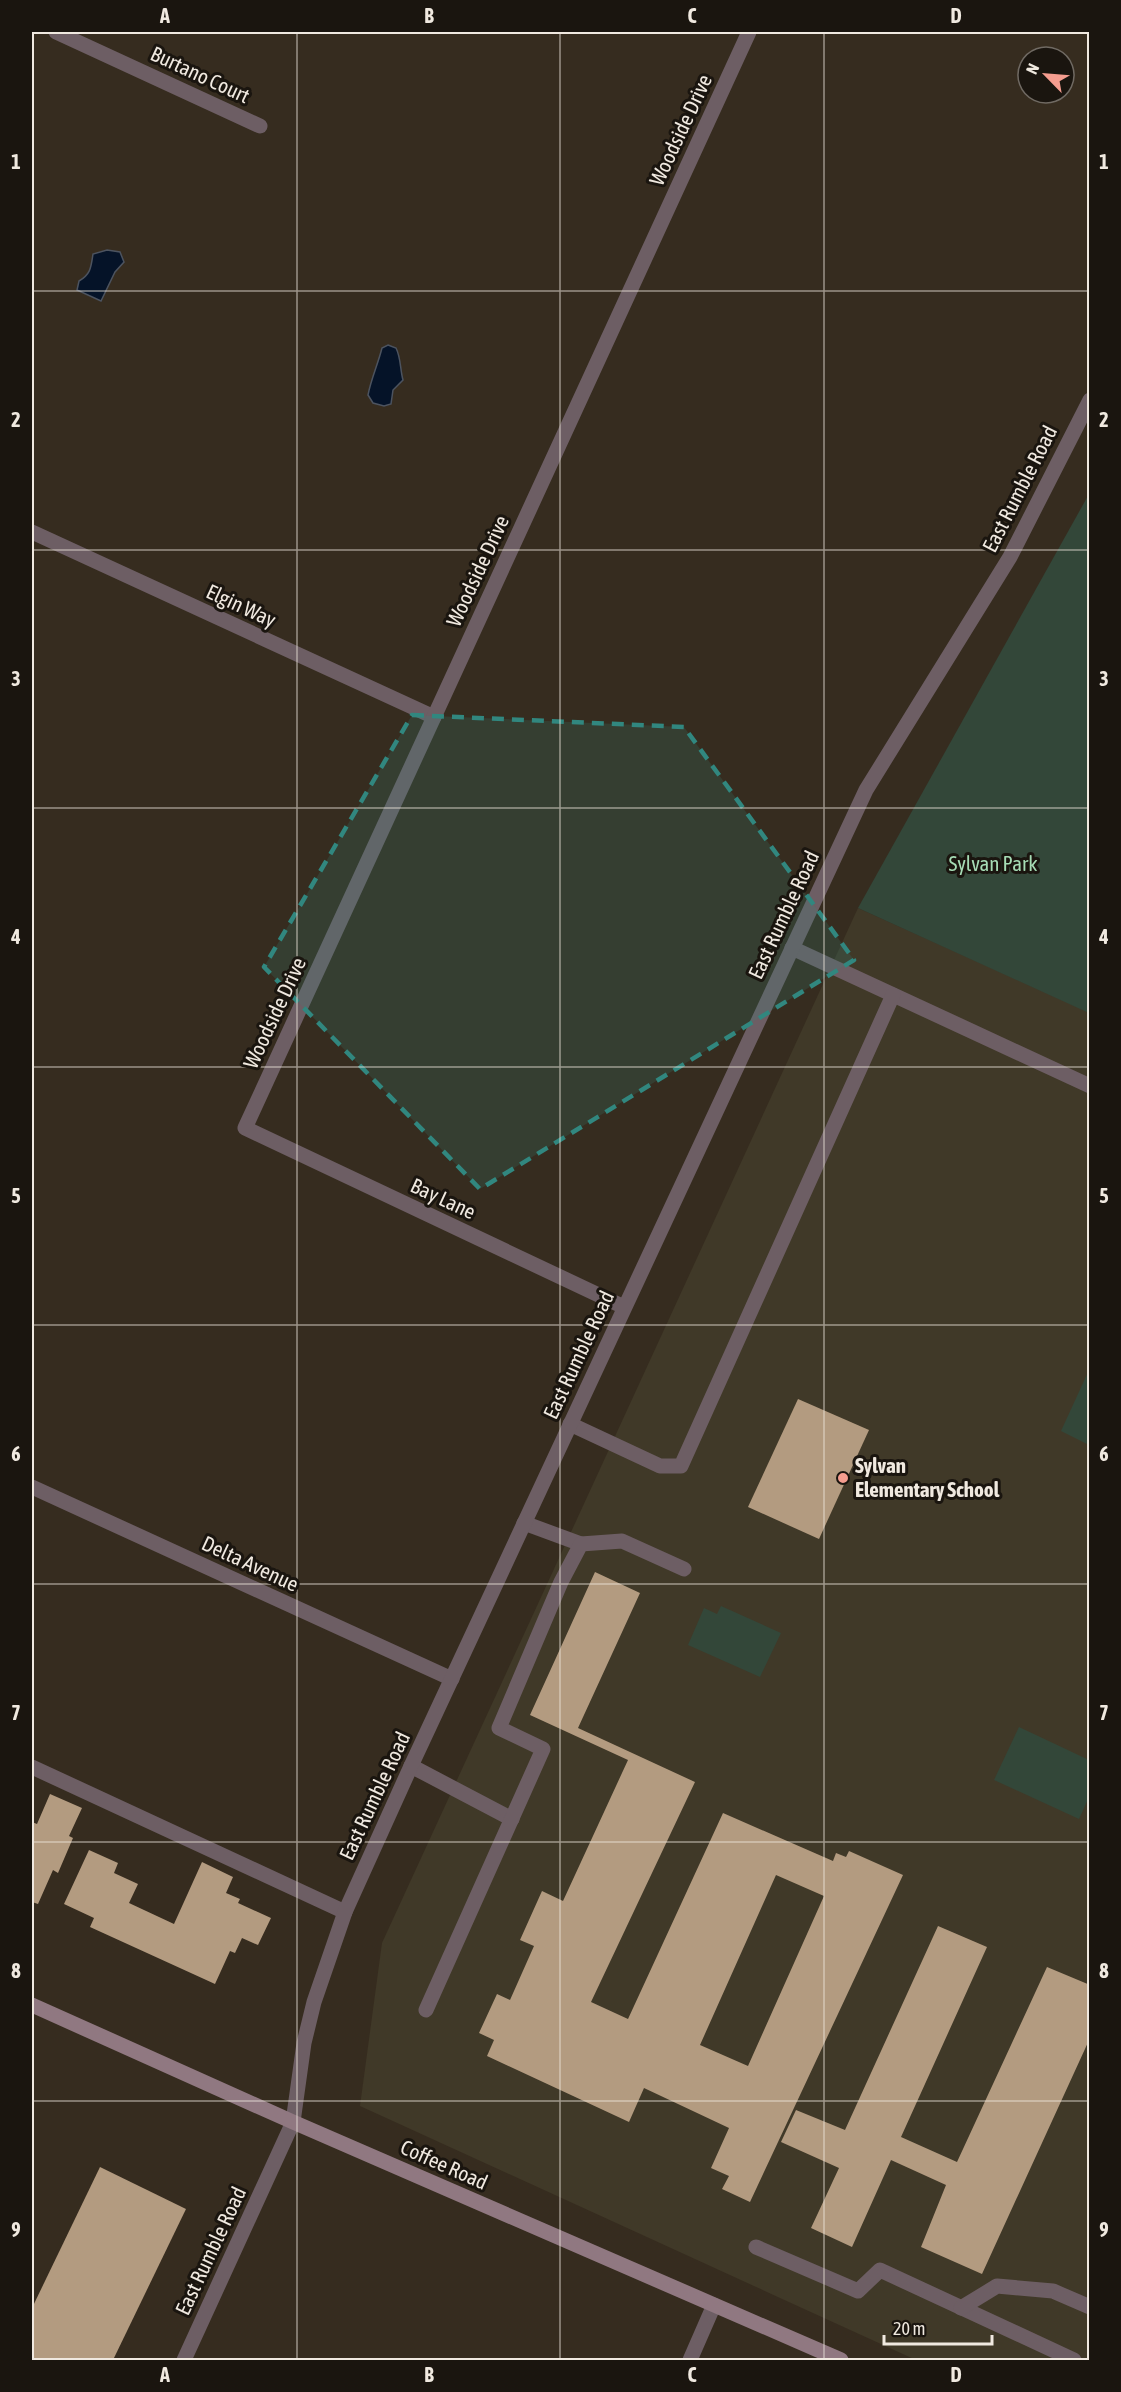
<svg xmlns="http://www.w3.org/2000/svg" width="1121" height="2392" viewBox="0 0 1121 2392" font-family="'Asap Condensed',sans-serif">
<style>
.education{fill:#403928}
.green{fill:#334739}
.water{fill:#051328;stroke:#4c535f;stroke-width:1.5}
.building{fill:#b39b80;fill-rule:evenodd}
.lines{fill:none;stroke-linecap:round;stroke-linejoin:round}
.service{stroke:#6d5e64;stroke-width:15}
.minor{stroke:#6d5e64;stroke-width:15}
.tertiary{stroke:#6d5e64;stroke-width:15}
.secondary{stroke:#907881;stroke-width:15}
.marked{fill:#31877f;fill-opacity:0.2;stroke:#31877f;stroke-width:4.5;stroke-dasharray:12 8;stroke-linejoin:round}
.grid{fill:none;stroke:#f0e9e0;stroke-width:1.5;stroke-opacity:0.55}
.poi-dot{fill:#f59d8f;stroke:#1a150f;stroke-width:2}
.labels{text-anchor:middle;stroke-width:6;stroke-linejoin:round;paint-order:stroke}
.street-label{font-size:21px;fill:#f0e9e0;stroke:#1a150f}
.park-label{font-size:21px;fill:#a6dcb5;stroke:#1a150f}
.poi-label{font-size:21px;font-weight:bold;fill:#f0e9e0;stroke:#1a150f;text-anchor:start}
.neatline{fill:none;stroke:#f0e9e0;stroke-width:2}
.grid-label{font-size:20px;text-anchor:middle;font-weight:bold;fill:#f0e9e0}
</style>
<rect width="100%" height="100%" fill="#362c1f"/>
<path class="education" d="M858,908L1089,1012V2360H916L360,2106L382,1943Z"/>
<g class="green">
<path d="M1089,494V1013L858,908Z"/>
<path d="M1089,1370V1445L1061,1431Z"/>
<path d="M721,1606L781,1633L760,1677L688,1645L704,1608L717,1614Z"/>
<path d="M1019,1727L1089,1760V1797L1079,1819L994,1780Z"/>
</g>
<g class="water">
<path d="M107,250L120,252L124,262L115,272L101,301L77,290L79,281C91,274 91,267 93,254Z"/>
<path d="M388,345L396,348C401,358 400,369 403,380L393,390L391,404L384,406L373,403L368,395C371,379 378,364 382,348Z"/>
</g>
<g class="building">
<path d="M798,1399L869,1430L819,1539L748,1507Z"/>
<path d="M595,1572L640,1593L578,1728L695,1782L591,2002L628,2019L723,1813L833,1861L836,1853L846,1857L849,1851L903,1875L750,2202L722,2189L729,2176L711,2168L729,2128L644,2088L629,2122L487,2056L494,2040L479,2033L497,1994L510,2000L534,1946L520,1940L542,1891L563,1901L628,1760L530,1715ZM776,1875L824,1896L748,2066L700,2045Z"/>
<path d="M50,1794L82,1808L69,1836L73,1838L58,1873L53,1870L38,1904L32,1902V1822L37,1824Z"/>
<path d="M89,1850L118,1863L114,1873L138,1884L129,1903L174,1924L202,1862L233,1877L226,1893L240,1899L238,1903L271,1918L258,1945L242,1938L235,1953L230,1951L215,1984L90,1927L94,1918L64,1904Z"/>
<path d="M938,1926L987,1947L901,2137L957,2162L1047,1967L1090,1985V2038L982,2274L921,2247L946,2185L891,2160L852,2247L811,2228L839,2168L781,2142L796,2110L845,2130Z"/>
<path d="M100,2167L186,2209L113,2360H38L32,2357V2308Z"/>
</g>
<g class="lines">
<g class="service">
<path d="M792,948L1090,1086"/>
<path d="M570,1424L660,1466H681L893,995"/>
<path d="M524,1523L581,1544"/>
<path d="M411,1766L512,1819"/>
<path d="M32,1767L345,1912"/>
<path d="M426,2010L543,1749L499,1728L561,1582L581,1544L622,1541L684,1569"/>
<path d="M756,2247L858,2291L880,2270L1074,2360"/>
<path d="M961,2308L997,2286L1053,2291L1090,2307"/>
<path d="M690,2360L714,2305"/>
</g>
<g class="minor">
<path d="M56,32L260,126"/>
<path d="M32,532L434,717"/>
<path d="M624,1307L245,1128L749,32"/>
<path d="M32,1487L452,1679"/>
</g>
<path class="tertiary" d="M184,2360L293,2122L304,2043L314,2002L345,1912L411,1766L866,790L1010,557L1090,400"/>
<path class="secondary" d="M32,2005L293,2122L841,2360"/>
</g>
<path class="marked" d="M412,715L684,727L854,960L480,1189L264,967Z"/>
<path class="grid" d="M297,32V2360M560,32V2360M824,32V2360M32,291H1090M32,550H1090M32,808H1090M32,1067H1090M32,1325H1090M32,1584H1090M32,1842H1090M32,2101H1090"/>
<circle class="poi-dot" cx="843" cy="1478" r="6"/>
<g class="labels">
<g class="street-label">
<text transform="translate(200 75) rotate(25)" y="7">Burtano Court</text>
<text transform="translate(681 130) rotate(-65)" y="7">Woodside Drive</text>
<text transform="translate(1020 489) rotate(-63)" y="7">East Rumble Road</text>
<text transform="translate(478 571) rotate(-65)" y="7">Woodside Drive</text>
<text transform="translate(241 606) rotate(25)" y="7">Elgin Way</text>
<text transform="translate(784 915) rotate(-65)" y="7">East Rumble Road</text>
<text transform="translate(275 1013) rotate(-65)" y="7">Woodside Drive</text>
<text transform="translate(443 1199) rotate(25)" y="7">Bay Lane</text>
<text transform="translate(579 1355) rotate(-65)" y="7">East Rumble Road</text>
<text transform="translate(250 1564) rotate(25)" y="7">Delta Avenue</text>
<text transform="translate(375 1796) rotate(-65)" y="7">East Rumble Road</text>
<text transform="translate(444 2165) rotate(24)" y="7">Coffee Road</text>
<text transform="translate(211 2251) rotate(-65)" y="7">East Rumble Road</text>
</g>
<g class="park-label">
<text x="993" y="871">Sylvan Park</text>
</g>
<g class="poi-label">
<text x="855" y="1473">Sylvan<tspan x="855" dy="24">Elementary School</tspan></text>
</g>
</g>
<rect width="1121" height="2392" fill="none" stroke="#1a150f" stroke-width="66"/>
<g transform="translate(1046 75) rotate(295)"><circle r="28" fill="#1a150f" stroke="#706a63" stroke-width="1.5"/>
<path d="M0-4.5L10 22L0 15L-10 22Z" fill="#f59d8f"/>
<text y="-9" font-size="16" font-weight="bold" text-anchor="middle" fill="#f0e9e0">N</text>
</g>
<path d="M884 2335v9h108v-9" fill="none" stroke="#f0e9e0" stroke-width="3"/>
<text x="893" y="2335" font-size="18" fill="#f0e9e0" stroke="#1a150f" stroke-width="4.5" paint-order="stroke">20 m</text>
<rect x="33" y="33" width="1055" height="2326" class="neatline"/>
<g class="grid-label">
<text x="165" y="23">A</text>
<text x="429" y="23">B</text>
<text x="692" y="23">C</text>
<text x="956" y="23">D</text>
<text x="16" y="169">1</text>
<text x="1104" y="169">1</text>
<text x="16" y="427">2</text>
<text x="1104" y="427">2</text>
<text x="16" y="686">3</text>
<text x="1104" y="686">3</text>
<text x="16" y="944">4</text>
<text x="1104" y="944">4</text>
<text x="16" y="1203">5</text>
<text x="1104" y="1203">5</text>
<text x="16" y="1461">6</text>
<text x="1104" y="1461">6</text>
<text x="16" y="1720">7</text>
<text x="1104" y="1720">7</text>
<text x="16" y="1978">8</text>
<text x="1104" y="1978">8</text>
<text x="16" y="2237">9</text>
<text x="1104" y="2237">9</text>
<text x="165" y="2382">A</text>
<text x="429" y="2382">B</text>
<text x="692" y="2382">C</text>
<text x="956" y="2382">D</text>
</g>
</svg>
